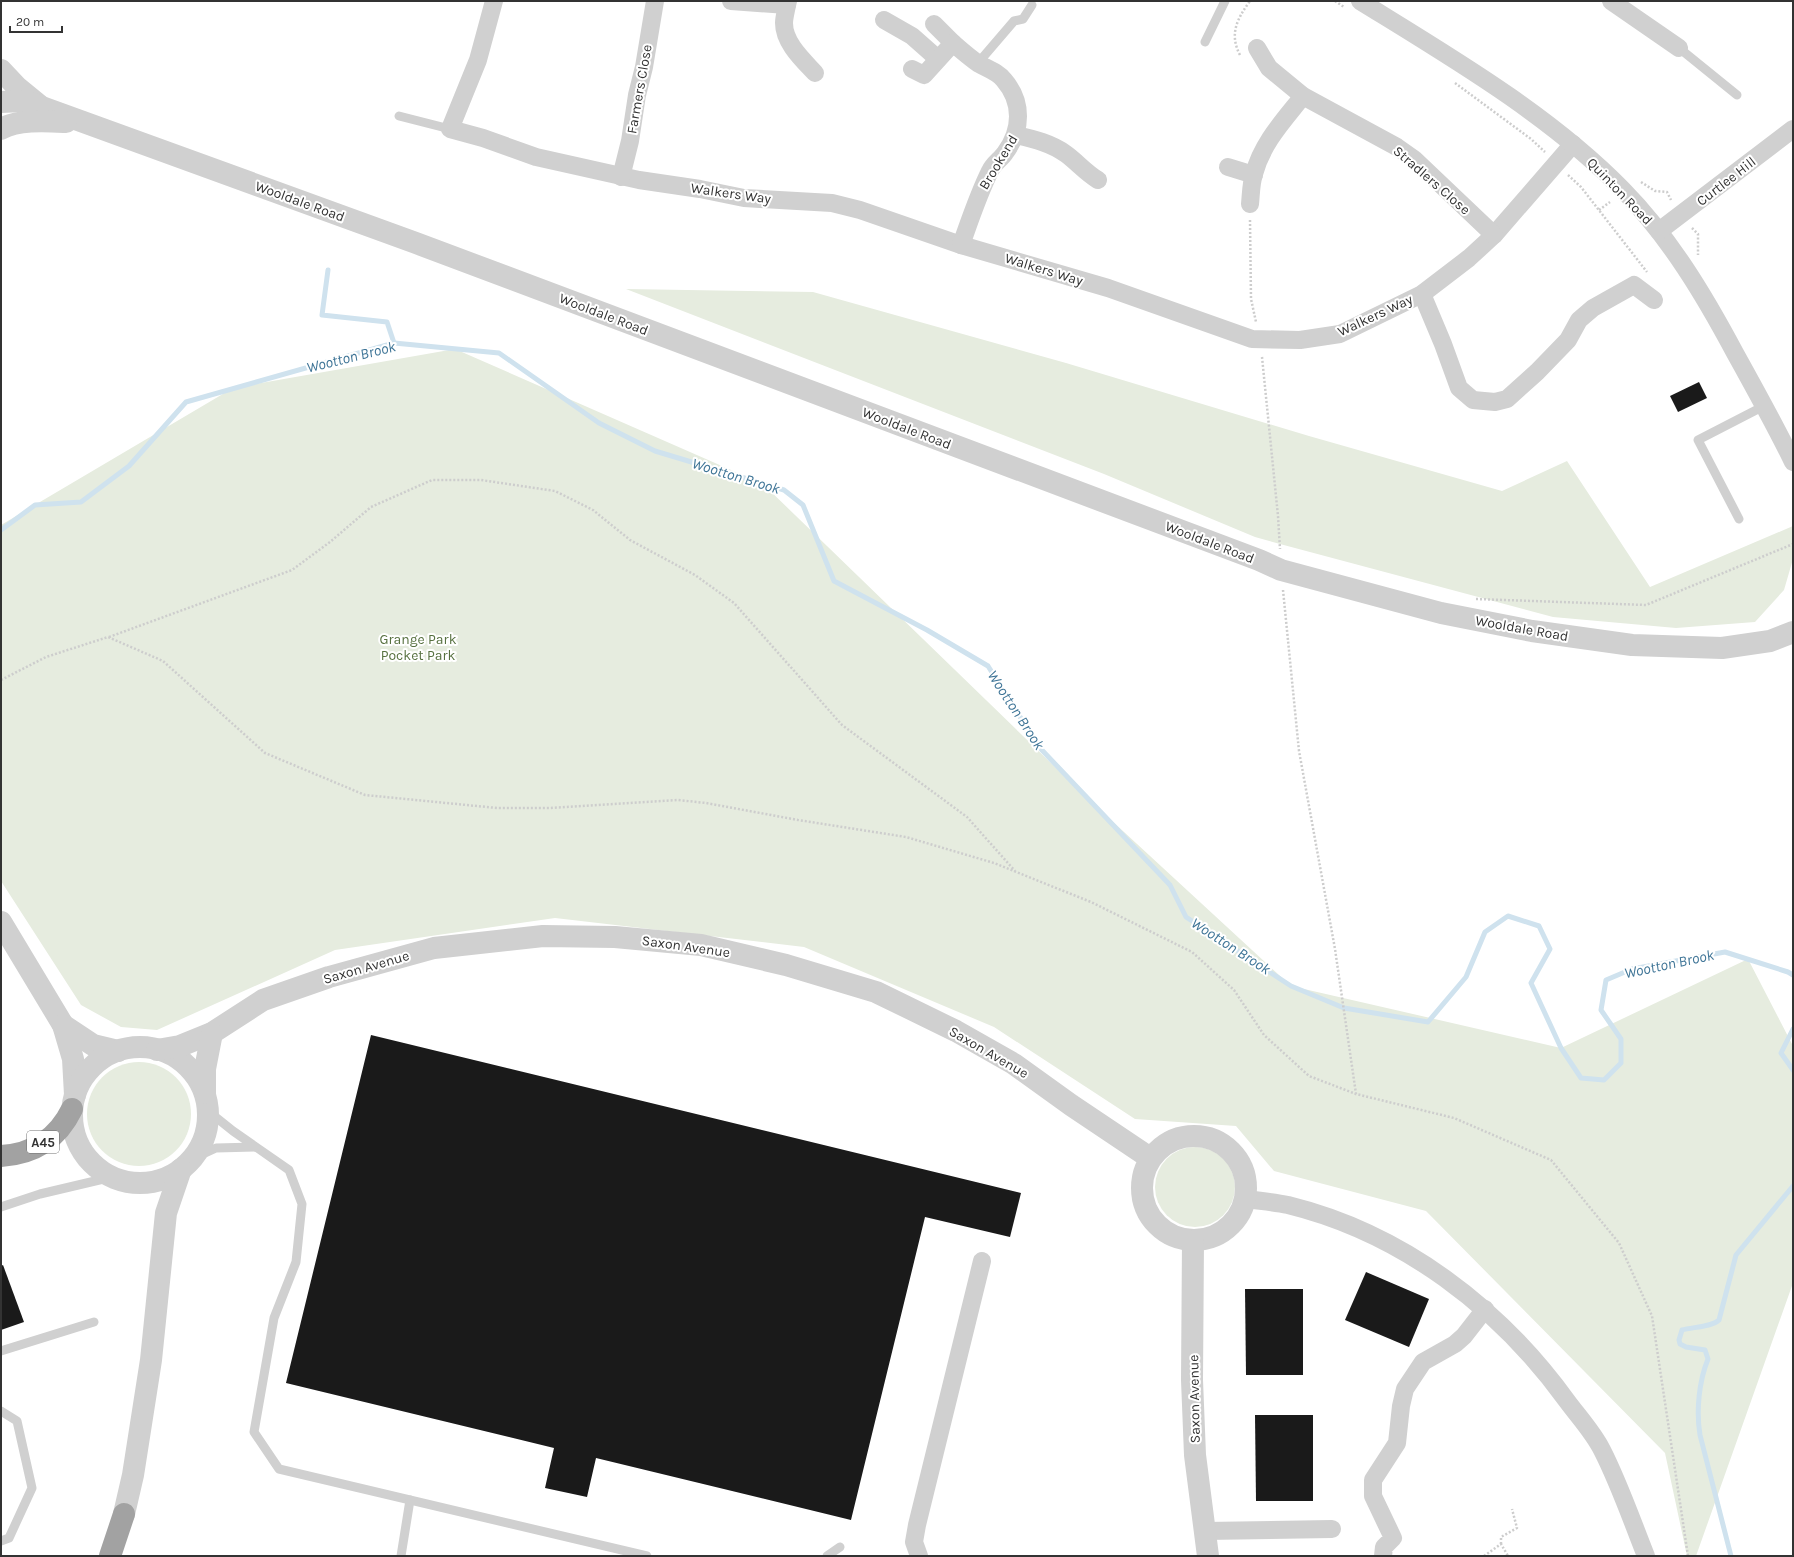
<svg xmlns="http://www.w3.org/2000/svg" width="1794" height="1557" viewBox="0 0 1794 1557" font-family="Karla,sans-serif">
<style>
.green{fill:#e6ecdf}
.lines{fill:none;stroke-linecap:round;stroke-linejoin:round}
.stream{stroke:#cfe2ee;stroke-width:5}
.building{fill:#1a1a1a}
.path{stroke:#cdcdcd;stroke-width:2.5;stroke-dasharray:2 2;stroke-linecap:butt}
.service{stroke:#d0d0d0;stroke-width:9}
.minor{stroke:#d0d0d0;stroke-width:18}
.tertiary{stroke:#d0d0d0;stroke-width:22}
.trunk{stroke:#a2a2a2;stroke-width:22}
.labels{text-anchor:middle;stroke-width:4;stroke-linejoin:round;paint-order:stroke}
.shield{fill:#fff;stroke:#707070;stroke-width:1}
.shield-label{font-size:13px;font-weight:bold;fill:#333}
.street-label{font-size:14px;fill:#333;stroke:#fff}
.park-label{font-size:14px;fill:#56703f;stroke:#fff}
.water-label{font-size:15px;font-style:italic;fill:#3f7597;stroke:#fff}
</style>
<rect width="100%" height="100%" fill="#fff"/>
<g class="green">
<path d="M626,289L813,292L1066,363L1309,436L1502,491L1567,461L1650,587L1793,526V559L1784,590L1755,622L1676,628L1553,617L1280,544L1255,537L1104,474Z"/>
<path d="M455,349L763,484L1085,796L1291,986L1561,1048L1748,959L1793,1046V1283L1696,1556H1687L1665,1453L1426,1211L1274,1171L1236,1126L1135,1119L994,1027L804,947L555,918L335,950L157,1030L121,1027L81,1005L1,881V525L233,388Z"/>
<circle cx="139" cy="1114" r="52"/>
<circle cx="1195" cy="1187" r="40"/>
</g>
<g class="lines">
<g class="stream">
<path d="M328,270L322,315L387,322L394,343"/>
<path d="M1,530L35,505L81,502L129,466L186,402L394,343L499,353L599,423L655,451L784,490L803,505L834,581L927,630L988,666L1039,747L1170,885L1186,917L1291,986L1344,1008L1428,1022L1466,977L1485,932L1508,916L1539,926L1550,949L1531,983L1561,1048L1581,1078L1604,1080L1621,1063V1039L1601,1010L1606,980L1632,969L1725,952L1788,972L1793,975"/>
<path d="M1793,1029L1781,1053L1793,1070"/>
<path d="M1731,1556L1700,1435C1696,1411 1699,1381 1708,1359L1705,1350L1686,1347L1680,1344L1679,1340L1682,1330C1692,1327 1712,1327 1719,1320L1736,1255L1793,1186"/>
</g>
</g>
<g class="building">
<path d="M1699,382L1707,398L1678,412L1670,396Z"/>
<path d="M371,1035L1021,1193L1010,1237L925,1217L851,1520L596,1458L587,1497L545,1488L554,1448L286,1383Z"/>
<path d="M3,1265L24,1322L1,1330V1266Z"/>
<path d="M1366,1272L1429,1299L1409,1347L1345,1320Z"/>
<path d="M1245,1289H1303V1375H1246Z"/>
<path d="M1255,1415H1313V1501H1256Z"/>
</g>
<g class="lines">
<g class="path">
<path d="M1335,1L1344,7"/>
<path d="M1240,55C1229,34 1237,19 1250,1"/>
<path d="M1455,83L1531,139L1545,152"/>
<path d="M1568,175L1581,187L1647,272"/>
<path d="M1641,182L1655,191L1667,192L1671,200"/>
<path d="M1599,210L1610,202"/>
<path d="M1250,220L1251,299L1256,322"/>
<path d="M1692,228L1698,234V255"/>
<path d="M1262,357L1278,516L1280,549"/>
<path d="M1283,590L1299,751L1335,949L1356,1094L1454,1118L1551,1160L1619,1243L1652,1316L1688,1556"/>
<path d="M1476,599L1646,605L1793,544"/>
<path d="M109,637L292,570L330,542L371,507L432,480H481L555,491L593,510L630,540L695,575L734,603L842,725L967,817L1015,871"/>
<path d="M1,680L46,657L108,637L163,661L265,753L365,795L497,808H549L678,800L706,803L798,820L906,837L994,863L1091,902L1192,952L1234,990L1264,1035L1309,1076L1356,1094"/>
<path d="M1501,1544V1537L1517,1528L1512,1509"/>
<path d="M1484,1556L1501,1544L1508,1556"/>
</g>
<g class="service">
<path d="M1205,42L1225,1"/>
<path d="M1679,48L1737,95"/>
<path d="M978,63L1014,21L1023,19L1032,5"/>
<path d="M399,116L450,129"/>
<path d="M1739,519L1698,440L1764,406"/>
<path d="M208,1111L233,1131L289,1170L302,1204L296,1262L274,1318L254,1432L279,1469L647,1556"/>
<path d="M192,1159L216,1148L255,1147"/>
<path d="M1,1207L40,1194L112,1177"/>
<path d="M1,1351L94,1322"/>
<path d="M1,1411L17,1421L32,1488L9,1538L1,1541"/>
<path d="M401,1556L410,1500"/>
<path d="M827,1556L840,1547"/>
</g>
<g class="minor">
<path d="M494,1L478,60L450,129L483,138L536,157L639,180L700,189L744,198L832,203L860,210L961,245L1108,288L1252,339L1300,340L1340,334L1422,294L1469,258L1494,235L1573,144"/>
<path d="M731,1L787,5L788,1"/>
<path d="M1360,1C1449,56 1550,115 1623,190C1670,238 1704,295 1735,353C1755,389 1775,425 1793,462"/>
<path d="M1611,1L1679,48"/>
<path d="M787,5C786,11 784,18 784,23C784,43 803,60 815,73"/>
<path d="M884,20L912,36L938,59"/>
<path d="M934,24L953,43"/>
<path d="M1257,48L1269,68L1303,96L1397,147L1414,159L1494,235"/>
<path d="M912,69L924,75L953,43C961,50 970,58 979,64C988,69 998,72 1004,80C1023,102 1022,130 1005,153C1001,159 993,164 990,171C978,195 970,220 961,245"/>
<path d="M1016,135C1033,139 1051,143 1066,154C1077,162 1085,172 1098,180"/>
<path d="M1228,167L1254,175"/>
<path d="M621,177L630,141L637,95L644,67L655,1"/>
<path d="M1250,204C1251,194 1251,183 1254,174C1262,143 1284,120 1303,96"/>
<path d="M1659,231L1793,129"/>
<path d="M1422,294L1443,344L1459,388L1473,400L1495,402L1507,399L1537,372L1568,340L1579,320L1593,308L1634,285L1654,300"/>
<path d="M1246,1199C1260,1201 1274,1202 1288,1205C1402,1233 1499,1307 1567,1401C1578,1416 1593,1432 1602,1450C1619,1483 1632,1521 1646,1556"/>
<path d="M1205,1531L1332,1529"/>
<path d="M919,1556L914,1542L917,1525L982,1261"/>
<path d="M1383,1556L1384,1547L1393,1538L1373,1496V1480L1397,1443L1401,1406L1405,1389L1423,1362L1455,1344L1464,1336L1485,1309"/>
</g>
<g class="tertiary">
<path d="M1,70L17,87L39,105"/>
<path d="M1,102L23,101L42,107L416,243L1259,560L1281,570L1441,613L1532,631L1632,645L1722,648L1770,641L1793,632"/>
<path d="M1,129C17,119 47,121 66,122"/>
<path d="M1,922L63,1025L73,1059L75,1095"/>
<path d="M63,1025L93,1045L118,1051"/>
<circle cx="140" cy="1115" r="68"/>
<path d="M157,1050L180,1046L212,1033L263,1000L329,977L434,948L543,936L615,937L701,945L786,965L876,992L956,1031L1014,1064L1071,1105L1150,1158"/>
<path d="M205,1093V1069L212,1033"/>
<circle cx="1194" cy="1188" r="52"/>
<path d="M1193,1241L1192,1380L1195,1455L1208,1556"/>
<path d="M124,1514L133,1475L151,1360L166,1213L181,1169"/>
</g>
<g class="trunk">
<path d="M1,1156C34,1154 58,1138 72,1109"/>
<path d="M110,1556L124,1514"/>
</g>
</g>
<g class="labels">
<rect class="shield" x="27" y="1131" width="32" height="22" rx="3"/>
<g class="shield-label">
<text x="43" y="1147">A45</text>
</g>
<g class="street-label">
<text transform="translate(639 89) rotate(-80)" y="5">Farmers Close</text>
<text transform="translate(998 162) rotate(-59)" y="5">Brookend</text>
<text transform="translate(1432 180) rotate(41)" y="5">Stradlers Close</text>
<text transform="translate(1726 181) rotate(-38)" y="5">Curtlee Hill</text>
<text transform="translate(1620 191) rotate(46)" y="5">Quinton Road</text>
<text transform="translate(731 193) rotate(8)" y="5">Walkers Way</text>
<text transform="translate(300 201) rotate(20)" y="5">Wooldale Road</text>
<text transform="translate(1044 269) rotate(17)" y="5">Walkers Way</text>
<text transform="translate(604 314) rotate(21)" y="5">Wooldale Road</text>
<text transform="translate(1375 315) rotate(-25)" y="5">Walkers Way</text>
<text transform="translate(907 428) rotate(21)" y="5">Wooldale Road</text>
<text transform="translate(1210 542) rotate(21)" y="5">Wooldale Road</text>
<text transform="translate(1522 628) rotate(10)" y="5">Wooldale Road</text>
<text transform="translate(686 946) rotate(8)" y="5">Saxon Avenue</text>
<text transform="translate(366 967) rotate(-16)" y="5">Saxon Avenue</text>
<text transform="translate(989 1052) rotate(30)" y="5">Saxon Avenue</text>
<text transform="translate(1194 1399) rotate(-91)" y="5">Saxon Avenue</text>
</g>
<g class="park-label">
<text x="418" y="644">Grange Park<tspan x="418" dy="16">Pocket Park</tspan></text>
</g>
<g class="water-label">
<text transform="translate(351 357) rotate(-14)" y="5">Wootton Brook</text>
<text transform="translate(736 476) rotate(17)" y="5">Wootton Brook</text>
<text transform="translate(1016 710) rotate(57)" y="5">Wootton Brook</text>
<text transform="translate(1231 946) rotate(33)" y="5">Wootton Brook</text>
<text transform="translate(1669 964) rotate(-12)" y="5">Wootton Brook</text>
</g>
</g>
<rect width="1794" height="1557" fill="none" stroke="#333333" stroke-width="4"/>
<path d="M10 26v6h52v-6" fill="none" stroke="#333333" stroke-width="2"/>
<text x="16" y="26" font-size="12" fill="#333333" stroke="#ffffff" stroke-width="3" paint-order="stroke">20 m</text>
</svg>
